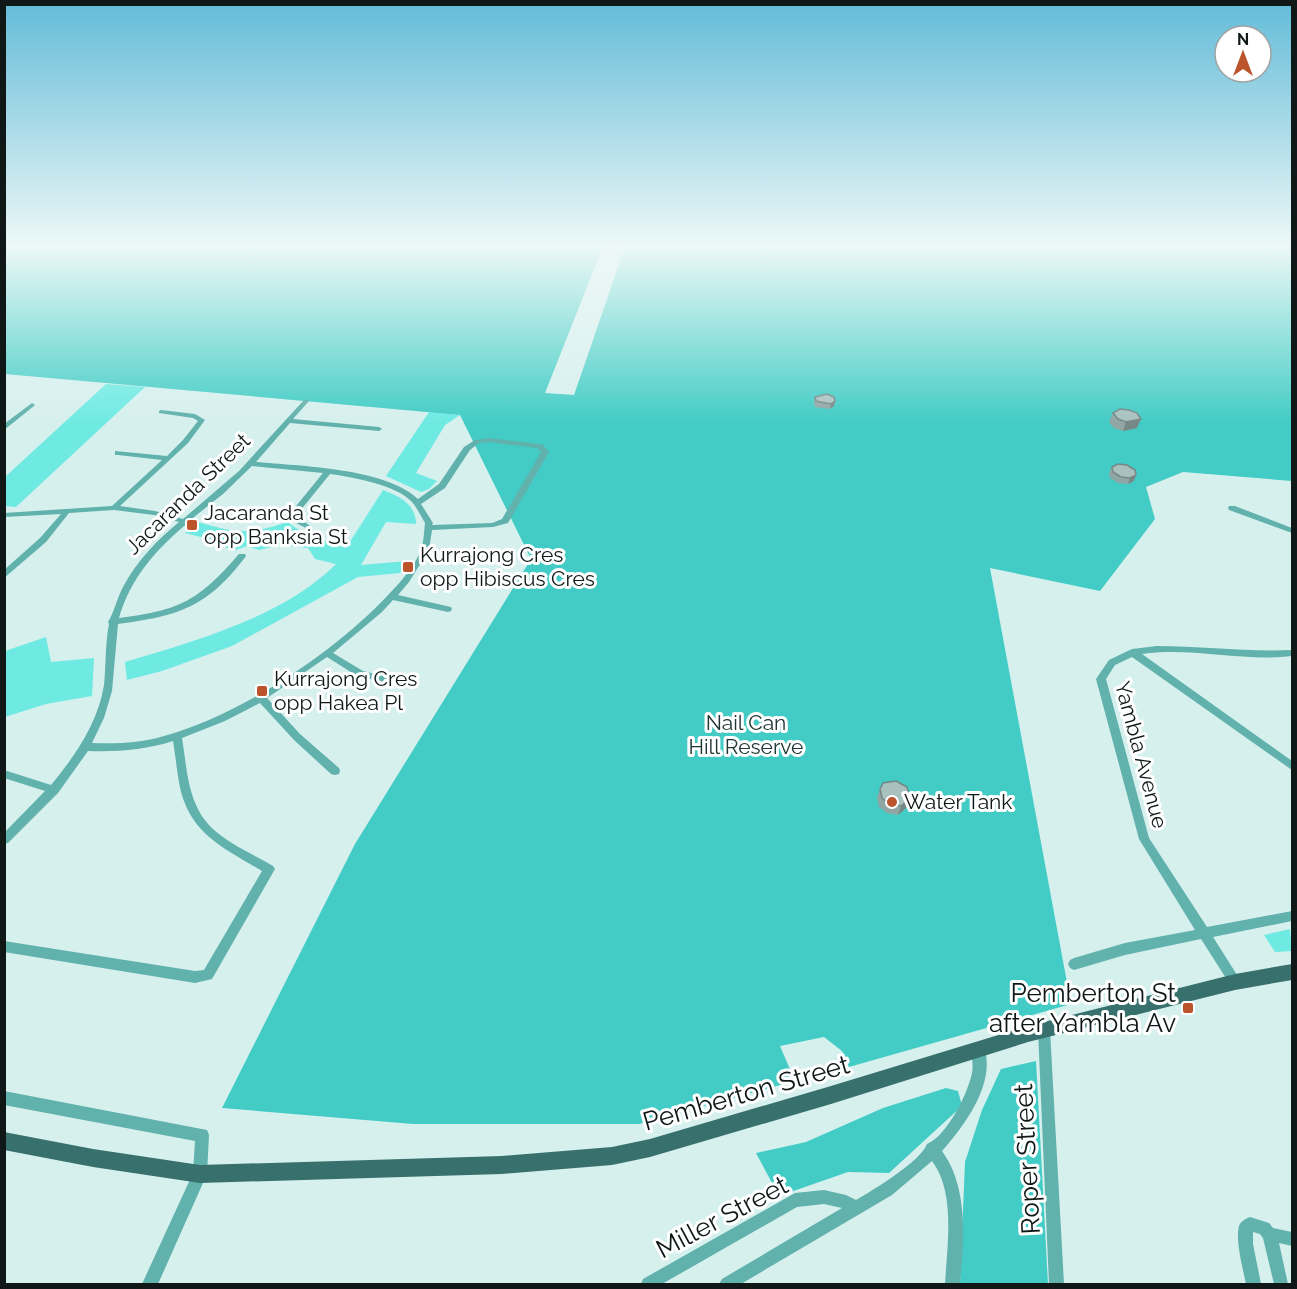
<svg xmlns="http://www.w3.org/2000/svg" width="1297" height="1289" viewBox="0 0 1297 1289" font-family="Raleway,sans-serif">
<style>
.green{fill:#6eeae3}
.forest{fill:#42ccc5}
.lines{fill:none;stroke-linecap:round;stroke-linejoin:round}
.minor{fill:#61b1ac;fill-rule:evenodd}
.major{fill:#38706d;fill-rule:evenodd}
.wall{fill:#90a6a4}
.shaded-wall{fill:#768786}
.building{fill:#a8c1bf;stroke:#768786;stroke-width:1.5}
.poi-dot{fill:#bb542b;stroke:#fff;stroke-width:2}
.labels{text-anchor:middle;stroke-width:6;stroke-linejoin:round;paint-order:stroke}
.street-label{font-size:21px;fill:#0f1817;stroke:#fff}
.poi-label{font-size:21px;fill:#0f1817;stroke:#fff;text-anchor:start}
.park-label{font-size:21px;fill:#203735;stroke:#fff}
.near-poi-label{font-size:26px;fill:#0f1817;stroke:#fff;text-anchor:end}
.near-street-label{font-size:26px;fill:#0f1817;stroke:#fff}
</style>
<rect width="100%" height="100%" fill="#d6f0ee"/>
<g class="green">
<path d="M106,384L145,387L16,507L5,506V477Z"/>
<path d="M429,412L460,415L445,425L416,473L437,481L429,489L421,492L386,476Z"/>
<path d="M383,490C399,496 416,504 416,524L386,522L361,565L408,561L400,573L358,577L232,646L162,671L127,680L125,662C195,641 283,617 336,564L315,559L308,548L279,545L259,550L247,546L233,551L209,539L185,533L198,522C235,533 250,535 287,522L305,534L346,548Z"/>
<path d="M46,637L51,662L94,658L92,696L46,704L5,717V651Z"/>
<path d="M1290,929L1292,951L1275,952L1264,935Z"/>
</g>
<g class="forest">
<path d="M4,244H604L545,393L574,395L626,244H1292V481L1183,472L1146,487L1155,519L1100,591L990,568L1071,1004L849,1067L842,1051L824,1037L780,1046L795,1081L639,1124H413L222,1108L355,844L531,559L460,415L5,374Z"/>
<path d="M1036,1061L1048,1284H960L965,1162L982,1110L1001,1069Z"/>
<path d="M946,1088L958,1091L962,1106L889,1173L848,1172L779,1196L756,1153L806,1142L883,1108Z"/>
</g>
<g class="lines">
<g class="minor">
<path d="M306,399L309,401L293,419L379,427L382,429L379,431L290,423L256,462C299,466 386,468 418,499L439,484L464,447L475,440L489,438L539,444H542L549,452L508,523L493,527L432,530L429,550L409,582L398,595L451,607L452,609L451,611L448,612L393,600L382,612L333,653L363,671L399,680L401,682L399,684L396,685L357,676L327,657L267,698L300,734L339,768L340,771L339,774L335,775L331,774L294,740L260,703L225,721L182,738C186,762 187,789 199,811C213,838 248,851 273,866L275,869L212,979L195,983L4,952V941L195,971L204,970L262,871C226,849 193,836 181,792C177,775 176,758 173,741C145,750 117,752 88,751L58,793L8,843L4,844V833L45,791L4,778V770L51,785C75,756 98,723 104,685C106,665 105,644 109,624L108,622C114,613 117,598 123,587C137,561 156,541 179,522L154,515L114,510L69,513L46,542L4,578V570L40,538L61,514L4,517V513L112,506L162,460L118,455H115V451L167,456L183,440L198,421L193,418L159,413V411L161,410L195,414L205,420L188,443L120,506L155,511L183,519L239,471L304,400ZM489,442L537,448L541,452L502,519L492,523L432,525L433,523L421,504L445,488L470,450L479,443ZM252,466L323,473L292,511L294,522L306,528L310,526L301,519L300,511L330,474C352,477 397,485 412,502C417,508 421,516 425,523C424,531 424,541 421,550C416,564 400,583 389,594C334,653 242,714 164,736C141,743 116,744 92,743L104,718L112,691L118,624C179,616 208,607 246,556L245,554H239C198,601 181,610 119,618C130,579 155,551 184,526L189,524V521L223,494Z"/>
<path d="M32,403L35,405L34,406L4,430V424Z"/>
<path d="M1229,506H1235L1292,528V533L1229,510L1228,508Z"/>
<path d="M1157,646C1203,646 1247,652 1292,650V656C1242,662 1192,647 1142,654L1292,761V770L1132,657L1115,665L1106,679L1149,838L1207,927L1292,911V921L1213,937L1239,978L1241,982L1239,986L1235,988L1231,986L1201,939L1125,955L1074,970L1070,968L1068,964L1070,960L1074,958L1125,943L1195,930L1139,839L1096,679L1109,660L1132,649Z"/>
<path d="M1044,1024L1048,1026L1050,1030L1064,1284H1049L1038,1030L1040,1026Z"/>
<path d="M978,1043L983,1044C998,1081 965,1125 942,1151C969,1188 964,1242 960,1284H945C947,1246 956,1193 932,1161L892,1195L741,1284H719L722,1279L842,1208L824,1204L797,1207L662,1284H641L643,1279L795,1193L824,1190L846,1195L856,1200C873,1190 920,1162 927,1144C947,1136 968,1093 972,1073C974,1063 970,1053 973,1044Z"/>
<path d="M4,1091L207,1130L209,1135L207,1174L158,1284H142L193,1173L195,1141L4,1105Z"/>
<path d="M1250,1217L1269,1223L1273,1228L1292,1232V1246L1279,1243L1288,1284H1274L1263,1238L1260,1234L1253,1232V1244L1261,1284H1246C1243,1269 1235,1240 1239,1226C1241,1221 1245,1219 1250,1217Z"/>
</g>
<path class="major" d="M1292,964V980L1235,990L1028,1042L831,1104L650,1157L612,1165L502,1174L200,1183L93,1167L4,1150V1132L93,1149L200,1165L502,1156L612,1147L650,1139L831,1086L1028,1026L1235,974Z"/>
</g>
<g class="wall">
<path d="M815,397L835,401L834,406L830,409L815,407L814,403Z"/>
<path d="M1113,413L1137,428L1123,431L1114,428L1109,422Z"/>
<path d="M1118,464L1134,481L1128,484L1118,483L1110,478L1109,473L1112,467Z"/>
<path d="M880,789L907,807L898,815L887,813L879,807L877,798Z"/>
</g>
<g class="shaded-wall">
<path d="M835,401L834,406L830,409L831,404Z"/>
<path d="M1141,419L1137,428L1123,431L1126,422Z"/>
<path d="M1136,475L1134,481L1128,484L1130,478Z"/>
<path d="M910,798L907,807L898,815L901,806Z"/>
</g>
<g class="building">
<path d="M827,394L834,397L835,401L831,404L816,401L815,397Z"/>
<path d="M1120,409L1129,410L1137,413L1141,419L1126,422L1118,419L1113,413Z"/>
<path d="M1118,464L1127,465L1135,470L1136,475L1130,478L1121,477L1113,472L1112,467Z"/>
<path d="M896,781L907,787L910,798L901,806L890,804L882,798L880,789L883,783Z"/>
</g>
<linearGradient id="sky" x2="0" y2="1"><stop stop-color="#63bbd8"/><stop offset="0.58" stop-color="#edf8f7"/><stop offset="1" stop-color="#edf8f7" stop-opacity="0"/></linearGradient>
<rect width="1297" height="424" fill="url(#sky)"/>
<g class="poi-dot">
<rect x="186" y="519" width="12" height="12" rx="3"/>
<rect x="402" y="561" width="12" height="12" rx="3"/>
<rect x="256" y="685" width="12" height="12" rx="3"/>
<circle cx="892" cy="802" r="6"/>
<rect x="1182" y="1002" width="12" height="12" rx="3"/>
</g>
<g class="labels">
<g class="street-label">
<text transform="translate(188 494) rotate(-44)" y="7">Jacaranda Street</text>
<text transform="translate(1141 755) rotate(75)" y="7">Yambla Avenue</text>
</g>
<g class="poi-label">
<text x="204" y="520">Jacaranda St<tspan x="204" dy="24">opp Banksia St</tspan></text>
<text x="420" y="562">Kurrajong Cres<tspan x="420" dy="24">opp Hibiscus Cres</tspan></text>
<text x="274" y="686">Kurrajong Cres<tspan x="274" dy="24">opp Hakea Pl</tspan></text>
<text x="904" y="809">Water Tank</text>
</g>
<g class="park-label">
<text x="746" y="730">Nail Can<tspan x="746" dy="24">Hill Reserve</tspan></text>
</g>
<g class="near-poi-label">
<text x="1176" y="1002">Pemberton St<tspan x="1176" dy="30">after Yambla Av</tspan></text>
</g>
<g class="near-street-label">
<text transform="translate(746 1093) rotate(-16)" y="9">Pemberton Street</text>
<text transform="translate(1027 1159) rotate(-93)" y="9">Roper Street</text>
<text transform="translate(722 1217) rotate(-28)" y="9">Miller Street</text>
</g>
</g>
<rect width="1297" height="1289" fill="none" stroke="#0f1817" stroke-width="12"/>
<g transform="translate(1243 54)"><circle r="28" fill="#ffffff" stroke="#9fa3a2" stroke-width="1.5"/>
<path d="M0-4.5L10 22L0 15L-10 22Z" fill="#bb542b"/>
<text y="-9" font-size="16" font-weight="bold" text-anchor="middle" fill="#0f1817">N</text>
</g>
</svg>
